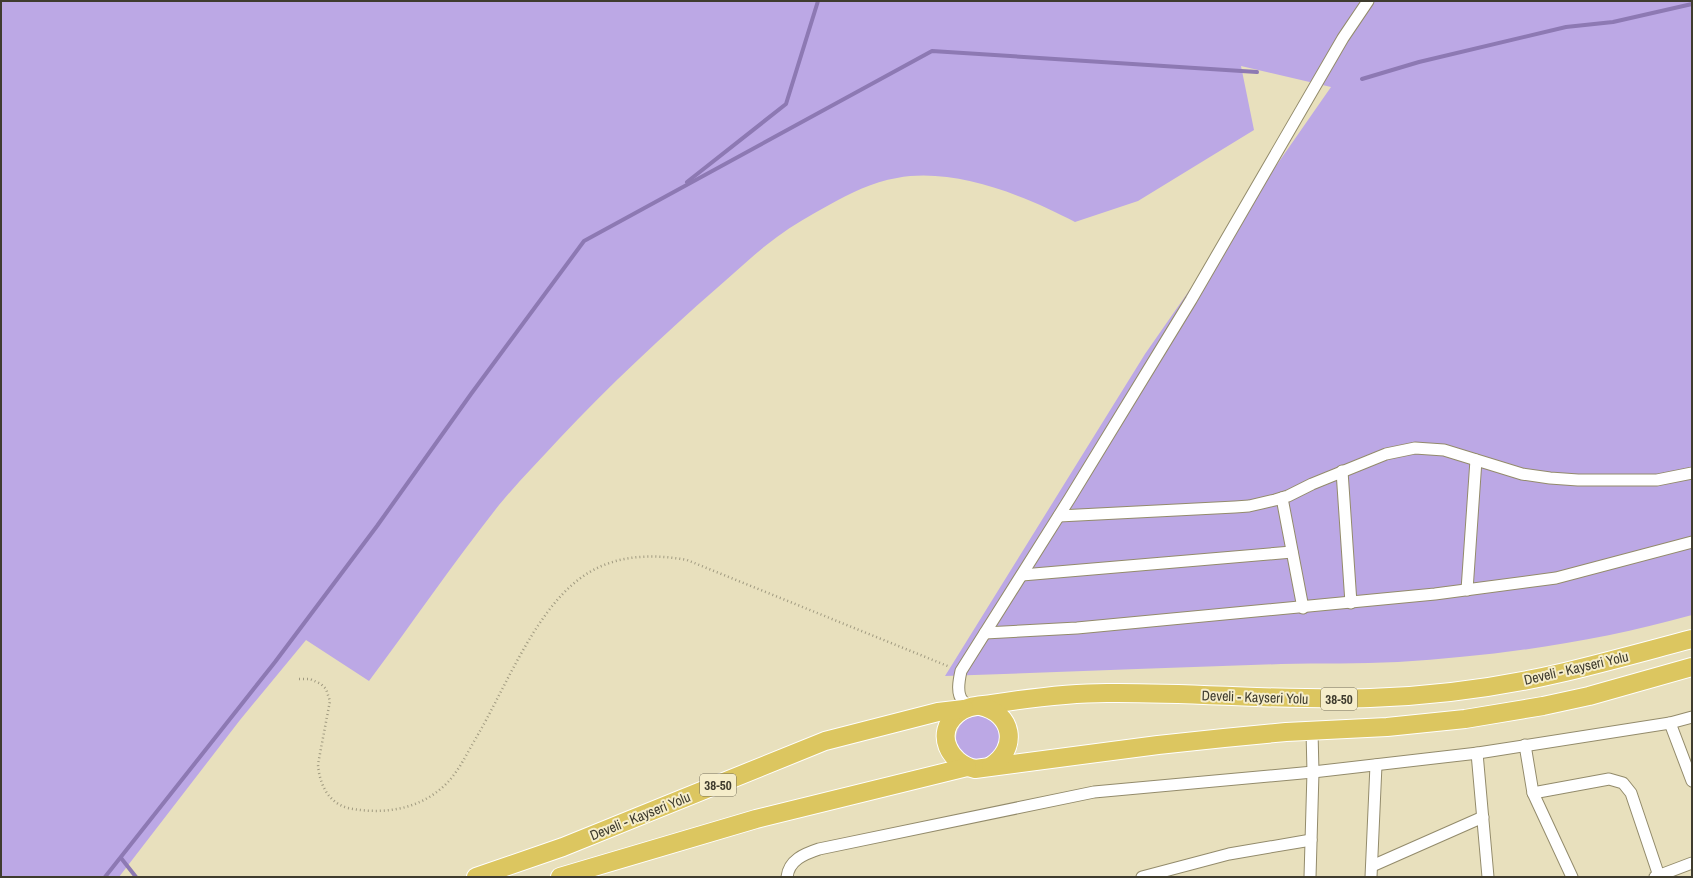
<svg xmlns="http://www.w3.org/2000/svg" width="1693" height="878" viewBox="0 0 1693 878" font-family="'Archivo Narrow',sans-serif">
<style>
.green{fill:#bca8e5}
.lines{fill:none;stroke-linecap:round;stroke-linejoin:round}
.stream{stroke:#8d79b3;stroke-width:4}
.minor-casing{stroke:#938b6b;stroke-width:13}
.trunk-casing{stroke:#fff;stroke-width:20}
.path{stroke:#a09a80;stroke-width:2.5;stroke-dasharray:1 3;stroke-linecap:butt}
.minor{stroke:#fff;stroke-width:11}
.trunk{stroke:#dcc660;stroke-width:18}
.labels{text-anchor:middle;stroke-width:4;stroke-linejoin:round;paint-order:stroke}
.shield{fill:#f5edca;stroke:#76715d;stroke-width:1}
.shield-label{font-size:13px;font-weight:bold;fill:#3f3c2e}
.street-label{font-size:14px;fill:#3f3c2e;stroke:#f5edca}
</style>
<rect width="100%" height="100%" fill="#e8e0bd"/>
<g class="green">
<path d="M1,1H1692V615C1596,642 1497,656 1398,662C1359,664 1320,663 1281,664C1169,668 1057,672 945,676L1145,354L1331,87L1241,66L1254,130L1138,201L1075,222C1026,196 954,167 897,178C872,182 851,193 829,205C811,215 793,225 777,237C756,252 737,271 717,288C662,336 609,386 559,439C539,461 518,482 499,505C454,562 413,622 369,681L306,640L240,720L119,877H1Z"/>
<circle cx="978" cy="738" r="22"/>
</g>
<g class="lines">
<g class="stream">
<path d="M1362,79L1419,62L1566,27L1613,22L1692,4"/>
<path d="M687,182L786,104L818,1"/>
<path d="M121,858L136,877"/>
<path d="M105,877L275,662L377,526L471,394L584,241L932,51L1257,72"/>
</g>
<defs>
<g id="minor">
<path d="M1342,471L1351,603"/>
<path d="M1282,498L1303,608"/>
<path d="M1059,516L1235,507L1249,506L1275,500L1288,496L1312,484L1386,454L1415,448L1444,450L1522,474L1550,478L1578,480H1657L1692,473"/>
<path d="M1022,575L1292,552"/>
<path d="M1467,590L1476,460"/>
<path d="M985,633L1077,628L1435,594L1556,578L1692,542"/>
<path d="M972,706C970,705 965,703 963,701C956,694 959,680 961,671L1070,498L1191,300L1343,38L1368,1"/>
<path d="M1670,723L1692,781"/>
<path d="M1525,745L1533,793L1572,877"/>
<path d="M1477,753L1488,877"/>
<path d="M1533,793L1609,779L1623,783L1631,793L1659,876"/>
<path d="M1372,866L1483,817"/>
<path d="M787,877C789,860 804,854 819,849L1094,792L1313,772L1478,753L1670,723L1692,717"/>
<path d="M1142,877L1229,854L1311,840"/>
<path d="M1310,877L1313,772L1312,731"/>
<path d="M1371,877L1376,765"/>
<path d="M1655,877L1692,863"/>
</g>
<g id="trunk">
<path d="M1692,639C1650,650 1607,662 1565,672C1501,687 1435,696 1370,698C1282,701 1194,692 1107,693C1068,693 1030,698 992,704C980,706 967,705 957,714C934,733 949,763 975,769L1158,745L1224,738L1286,732L1387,727L1465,719L1543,706L1589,696L1692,667"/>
<path d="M980,706C1013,713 1019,748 991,766"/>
<path d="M476,877L563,847L825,741L938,712L964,709"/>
<path d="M560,877L756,819L967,767"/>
</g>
</defs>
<use href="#minor" class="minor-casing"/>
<use href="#trunk" class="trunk-casing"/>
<path class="path" d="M299,679H310L321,684L326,689L330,701L318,764C319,783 328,803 348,808C382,815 418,810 444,786C458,773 466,755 476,738C505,689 533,615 578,580C610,555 649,553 687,560L950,667"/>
<use href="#minor" class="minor"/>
<use href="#trunk" class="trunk"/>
</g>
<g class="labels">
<g class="shield">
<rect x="1321" y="688" width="36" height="22" rx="3"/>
<rect x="700" y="774" width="36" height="22" rx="3"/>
</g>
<g class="shield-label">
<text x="1339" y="704">38-50</text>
<text x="718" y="790">38-50</text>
</g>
<g class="street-label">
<text transform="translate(1576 668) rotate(-13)" y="5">Develi - Kayseri Yolu</text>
<text transform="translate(1255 697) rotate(2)" y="5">Develi - Kayseri Yolu</text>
<text transform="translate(640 816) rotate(-22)" y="5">Develi - Kayseri Yolu</text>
</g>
</g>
<rect width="1693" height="878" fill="none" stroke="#3f3c2e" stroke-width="4"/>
</svg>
